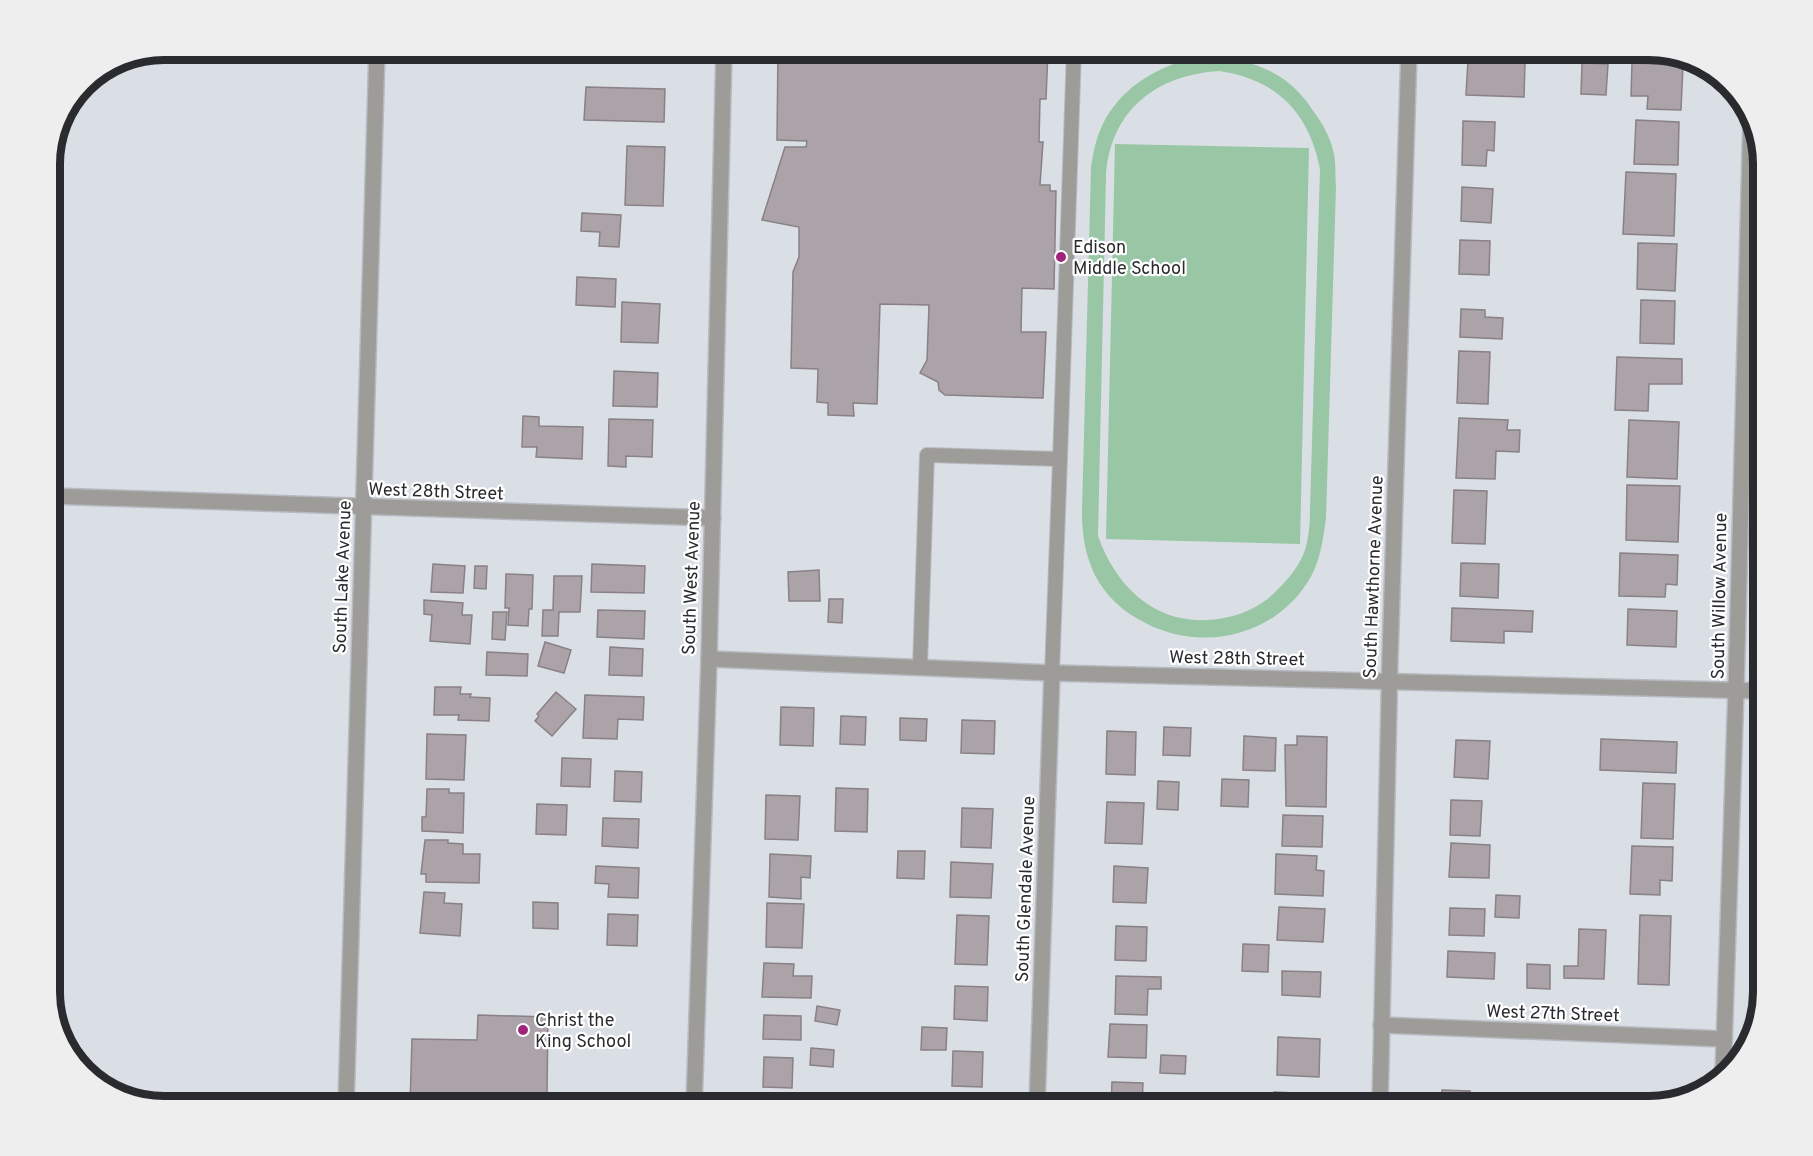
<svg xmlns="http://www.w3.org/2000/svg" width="1813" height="1156" viewBox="0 0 1813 1156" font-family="Overpass,sans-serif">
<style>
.green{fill:#99c6a5;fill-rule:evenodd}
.building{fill:#aba3a7;stroke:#888185;stroke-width:1.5}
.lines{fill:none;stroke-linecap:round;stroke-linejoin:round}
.service-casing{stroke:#b7bbc1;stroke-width:16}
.minor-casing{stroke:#b7bbc1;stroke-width:18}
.service{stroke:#9d9c99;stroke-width:14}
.minor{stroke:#9d9c99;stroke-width:15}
.poi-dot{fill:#9f257c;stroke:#fff;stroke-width:2}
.labels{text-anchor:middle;stroke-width:4.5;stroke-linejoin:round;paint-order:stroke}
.poi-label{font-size:18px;fill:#292b2e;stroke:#fff;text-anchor:start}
.street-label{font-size:18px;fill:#292b2e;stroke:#fff}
.rim{fill:none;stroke:#292b2e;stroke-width:8}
</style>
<rect width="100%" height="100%" fill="#dadfe6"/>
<g class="green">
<path d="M1202,57C1250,58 1287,70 1314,112C1323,124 1331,139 1334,154C1336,164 1335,176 1336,186L1326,518C1323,540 1320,564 1307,583C1270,640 1195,653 1138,619C1118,608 1099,588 1091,566C1084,548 1082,530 1082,512L1091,167C1093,154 1096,138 1102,126C1120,87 1161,63 1202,57ZM1219,71C1276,79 1309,112 1320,169L1310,509C1310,523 1309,537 1305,550C1300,565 1288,580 1276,591C1262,606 1244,614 1224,618C1162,630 1118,592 1098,536L1106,175C1111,110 1156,75 1219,71Z"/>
<path d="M1115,144L1309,148L1300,544L1106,539Z"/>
</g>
<g class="building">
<path d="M778,50H1048L1046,99H1040L1039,142H1043L1040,185H1050V191H1056L1054,289L1022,288L1021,332H1046L1043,398L945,395L939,390L938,382L920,373L927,360L929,305L880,304L877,404L853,403L854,416L828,415V403L817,402L818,369L791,368L793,272L799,257V227L762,220L785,147H806L807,141L777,140Z"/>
<path d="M1468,60L1525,62L1524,97L1466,95Z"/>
<path d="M1582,63L1608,64L1606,95L1581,94Z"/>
<path d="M1632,63L1683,65L1681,110L1647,109L1648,96H1631Z"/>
<path d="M586,87L665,89L664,122L584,120Z"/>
<path d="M1636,120L1679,122L1678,165L1634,164Z"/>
<path d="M1463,121L1495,122L1494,151L1487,150L1486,166L1462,165Z"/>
<path d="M627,146L665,147L663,206L625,205Z"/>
<path d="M1626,172L1676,174L1674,236L1623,234Z"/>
<path d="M1462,187L1493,189L1491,223L1461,221Z"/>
<path d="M582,213L621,215L619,247L599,246L600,232L581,231Z"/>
<path d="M1460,240L1490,241L1489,275L1459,274Z"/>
<path d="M1638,243L1677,244L1675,291L1637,289Z"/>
<path d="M577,277L616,279L615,307L576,305Z"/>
<path d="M1641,300L1675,301L1674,344L1640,343Z"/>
<path d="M622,302L660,304L658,343L621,342Z"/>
<path d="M1461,309L1485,310V317L1503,318L1502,339L1460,337Z"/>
<path d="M1459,351L1490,352L1488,404L1457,403Z"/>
<path d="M1617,357L1682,359V384H1649L1648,411L1615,410Z"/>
<path d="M614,371L658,373L657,407L613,406Z"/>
<path d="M523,416L539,417V426L583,427L582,459L536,457L537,447H522Z"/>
<path d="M1459,418L1508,420L1507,430H1520L1519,452L1496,451L1495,479L1456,478Z"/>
<path d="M609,419L653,420L652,457L626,456V467L608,466Z"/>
<path d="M1629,420L1679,422L1677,479L1627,477Z"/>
<path d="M1627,485L1680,486L1678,542L1626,540Z"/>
<path d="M1454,490L1487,491L1485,544L1452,543Z"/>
<path d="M1620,553L1678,555L1677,585L1666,584L1665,597L1619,596Z"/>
<path d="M1461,563L1499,564L1498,598L1460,596Z"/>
<path d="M433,564L465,566L463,593L431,592Z"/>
<path d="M592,564L645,566L644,593L591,592Z"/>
<path d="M475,566H487L486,589L474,588Z"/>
<path d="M819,570L820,601H789L788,572Z"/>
<path d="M506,574L533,575L532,609H529L528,626L508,625L509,608H505Z"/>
<path d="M554,576H582L580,612H559L558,636H542L543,610H553Z"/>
<path d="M829,599H843L842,623L828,622Z"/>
<path d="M424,600L463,603L462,615H472L470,644L430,641L432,615L424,614Z"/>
<path d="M1452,608L1533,611L1532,632L1504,631V643L1451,641Z"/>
<path d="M1628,609L1677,611L1676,647L1627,645Z"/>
<path d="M598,610L645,611L644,639L597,637Z"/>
<path d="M493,612H507L505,640L492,639Z"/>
<path d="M545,642L571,650L564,673L538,666Z"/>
<path d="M610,647L643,649L642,676L609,675Z"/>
<path d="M487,652L528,654L527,676L486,675Z"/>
<path d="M435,687H461L460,694H471L470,697L490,698L489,721L458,720L459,715H434Z"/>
<path d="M556,692L576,709L552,736L535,721L539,716L537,714Z"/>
<path d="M585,695L644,697L643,720L618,719L617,739L583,738Z"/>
<path d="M781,707L814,708L813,746L780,745Z"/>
<path d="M841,716L866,717L865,745L840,744Z"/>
<path d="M900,718L927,719L926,741L900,740Z"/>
<path d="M962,720L995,721L994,754L961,753Z"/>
<path d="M1164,727L1191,728L1190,756L1163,755Z"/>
<path d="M1107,731L1136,732L1135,775L1106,774Z"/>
<path d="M427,734L466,735L464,780L426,779Z"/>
<path d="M1244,736L1276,738L1275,771L1243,770Z"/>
<path d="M1297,736L1327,737L1326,807L1286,806L1285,745H1297Z"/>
<path d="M1601,739L1677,742L1676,773L1600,770Z"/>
<path d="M1456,740L1490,741L1488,779L1454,777Z"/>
<path d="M562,758L591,759L590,787L561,786Z"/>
<path d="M615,771L642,772L641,802L614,801Z"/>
<path d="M1222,779L1249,780L1248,807L1221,806Z"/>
<path d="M1158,781L1179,782L1178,810L1157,809Z"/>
<path d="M1643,783L1675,784L1673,839L1641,838Z"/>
<path d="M836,788L868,789L867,832L835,831Z"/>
<path d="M427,789H449V793H464L463,833L422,831V817H426Z"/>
<path d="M766,795L800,796L798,840L765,839Z"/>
<path d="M1451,800L1482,801L1480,836L1450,835Z"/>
<path d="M1107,802L1144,803L1142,844L1105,843Z"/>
<path d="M537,804L567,805L566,835L536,834Z"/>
<path d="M962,808L993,809L991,848L961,847Z"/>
<path d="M1283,815L1323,816L1322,847L1282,846Z"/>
<path d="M603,818L639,819L638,848L602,846Z"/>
<path d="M425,840H448V843L463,844V854H480L479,883L426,882V874H421Z"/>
<path d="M1451,843L1490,845L1489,878L1449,877Z"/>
<path d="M1632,846L1673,847L1672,881L1660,880V895L1630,894Z"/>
<path d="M898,851H925L924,879L897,878Z"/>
<path d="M770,854L811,856L810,878L801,877V899L769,897Z"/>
<path d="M1276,854L1317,856L1316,870L1324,871L1323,896L1275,894Z"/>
<path d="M951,862L993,864L991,898L950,897Z"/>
<path d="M596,866L639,868L638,898L608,897L609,884L595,883Z"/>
<path d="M1114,866L1148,868L1146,903L1113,902Z"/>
<path d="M424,892L445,893L444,903L462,904L460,936L420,933Z"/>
<path d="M1496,895L1520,896L1519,918L1495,917Z"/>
<path d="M533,902L558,903V929L533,928Z"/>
<path d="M767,903L804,904L802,948L766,947Z"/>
<path d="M1279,907L1325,909L1323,942L1277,940Z"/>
<path d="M1450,908L1485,909L1484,936L1449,935Z"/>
<path d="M608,914L638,915L637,946L607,945Z"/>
<path d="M957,915L989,916L987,965L955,964Z"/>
<path d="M1640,915L1671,916L1669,985L1638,984Z"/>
<path d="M1116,926L1147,927L1146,961L1115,960Z"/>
<path d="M1579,929L1606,930L1604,979L1564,978V966H1578Z"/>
<path d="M1243,944L1269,945L1268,972L1242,971Z"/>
<path d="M1448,951L1495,953L1494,979L1447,977Z"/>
<path d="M764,963L794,964L793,976H812L811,998L762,997Z"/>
<path d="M1527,964L1550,965V989L1527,988Z"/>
<path d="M1282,971L1321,972L1320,997L1282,995Z"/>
<path d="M1116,976L1161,977V989H1148L1147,1015L1115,1014Z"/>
<path d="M955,986L988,987L987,1021L954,1019Z"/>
<path d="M817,1006L840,1010L837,1025L815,1021Z"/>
<path d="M478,1015L548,1017L547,1094L505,1093V1101L480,1100V1106H410L412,1039L477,1040Z"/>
<path d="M764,1015L801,1016V1040L763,1039Z"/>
<path d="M1110,1024L1147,1025L1146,1058L1108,1057Z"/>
<path d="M922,1027L947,1028L946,1050H921Z"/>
<path d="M1278,1037L1320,1039L1319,1077L1277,1075Z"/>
<path d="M811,1048L834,1050L833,1067L810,1065Z"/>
<path d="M953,1051L983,1052L982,1087L952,1086Z"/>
<path d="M1161,1055L1186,1056L1185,1074L1160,1073Z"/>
<path d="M764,1057L793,1058L792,1088L763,1087Z"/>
<path d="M1112,1082L1143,1083L1142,1106H1111Z"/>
<path d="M1442,1090L1470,1091L1469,1106H1441Z"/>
<path d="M1274,1092L1319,1094L1318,1106H1273Z"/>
<path d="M1513,1093L1539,1094L1538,1106H1513Z"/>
<path d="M1567,1095L1592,1096L1591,1106H1567Z"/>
<path d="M1637,1098L1665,1099V1102L1650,1106H1637Z"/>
<path d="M1151,1102L1178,1103V1106H1151Z"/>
</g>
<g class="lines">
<defs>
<g id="service">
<path d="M1060,459L1074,50"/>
<path d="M920,667L927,455L1060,459L1052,673"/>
</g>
<g id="minor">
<path d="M50,496L713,518"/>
<path d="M709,659L1052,673L1763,691"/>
<path d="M1381,1025L1724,1039"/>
<path d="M1723,1076L1736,690L1751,117"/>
<path d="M346,1106L377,50"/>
<path d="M694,1106L709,659L724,50"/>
<path d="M1037,1106L1052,673"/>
<path d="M1380,1106L1390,658L1409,50"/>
</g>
</defs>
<use href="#service" class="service-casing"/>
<use href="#minor" class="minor-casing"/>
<use href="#service" class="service"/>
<use href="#minor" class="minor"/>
</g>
<g class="poi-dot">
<circle cx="1061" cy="257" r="6"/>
<circle cx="523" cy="1030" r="6"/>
</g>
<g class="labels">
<g class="poi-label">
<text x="1073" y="253">Edison<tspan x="1073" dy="21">Middle School</tspan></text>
<text x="535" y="1026">Christ the<tspan x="535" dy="21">King School</tspan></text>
</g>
<g class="street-label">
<text transform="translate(436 491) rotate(2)" y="6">West 28th Street</text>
<text transform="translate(342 577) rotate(-88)" y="6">South Lake Avenue</text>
<text transform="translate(1373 577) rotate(-88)" y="6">South Hawthorne Avenue</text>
<text transform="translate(691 578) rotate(-88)" y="6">South West Avenue</text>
<text transform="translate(1719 596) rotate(-89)" y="6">South Willow Avenue</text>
<text transform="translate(1237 658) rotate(1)" y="6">West 28th Street</text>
<text transform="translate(1025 889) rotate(-88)" y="6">South Glendale Avenue</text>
<text transform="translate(1553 1013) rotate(2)" y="6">West 27th Street</text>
</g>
</g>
<path d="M0 0H1813V1156H0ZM164 60H1649A104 104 0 0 1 1753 164V992A104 104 0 0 1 1649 1096H164A104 104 0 0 1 60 992V164A104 104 0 0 1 164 60Z" fill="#eee" fill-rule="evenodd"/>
<path class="rim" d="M164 60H1649A104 104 0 0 1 1753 164V992A104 104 0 0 1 1649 1096H164A104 104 0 0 1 60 992V164A104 104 0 0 1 164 60Z"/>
</svg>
